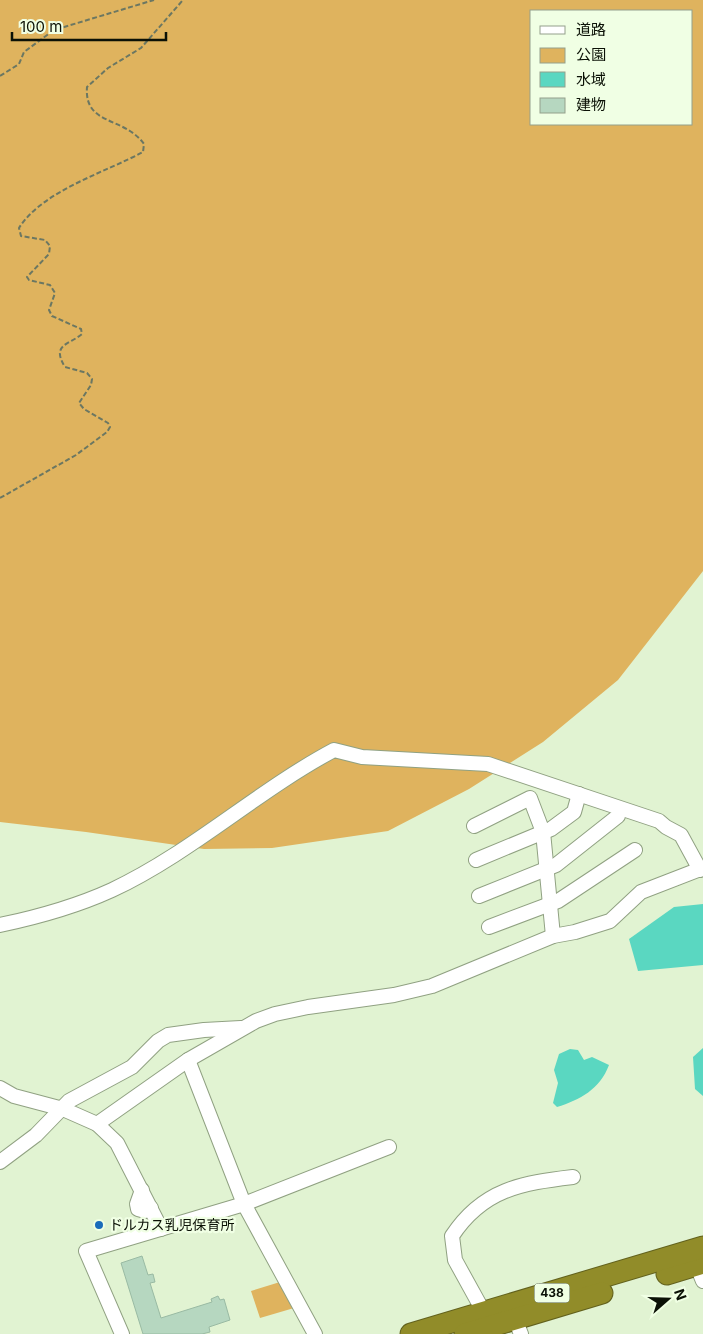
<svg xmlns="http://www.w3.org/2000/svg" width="703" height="1334" viewBox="0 0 703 1334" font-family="Inter,'Noto Sans JP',sans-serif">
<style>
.green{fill:#dfb35e;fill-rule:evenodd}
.water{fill:#5ad7c1}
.building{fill:#b6d7c0;stroke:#99baa3}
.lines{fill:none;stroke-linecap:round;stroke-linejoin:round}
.minor-casing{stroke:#90a182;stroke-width:16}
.highway-casing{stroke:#62611d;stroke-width:23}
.path{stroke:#6b7762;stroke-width:2;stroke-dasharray:5 2.5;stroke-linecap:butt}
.minor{stroke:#fff;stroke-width:14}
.highway{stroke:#918c29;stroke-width:21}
.poi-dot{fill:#1a6cba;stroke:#f0ffe4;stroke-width:2}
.labels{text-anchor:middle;stroke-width:4.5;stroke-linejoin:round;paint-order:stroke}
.shield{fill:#f0ffe4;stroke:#505849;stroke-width:1}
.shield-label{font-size:12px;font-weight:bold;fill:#0b1106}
.poi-label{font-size:14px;fill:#0b1106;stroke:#f0ffe4;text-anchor:start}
</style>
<rect width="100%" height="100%" fill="#e1f3d2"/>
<g class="green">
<path d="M0,0H703V571L618,680L543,742L469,789L388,831L272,848L204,849L86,832L0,822ZM532,11H692V124H532Z"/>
<path d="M280,1282L294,1308L260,1318L251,1291Z"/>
</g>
<g class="water">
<path d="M703,904V965L638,971L629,939L674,907Z"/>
<path d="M703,1048V1096L695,1089L693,1057Z"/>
<path d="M570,1049L578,1050L584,1060L592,1057L609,1065C600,1089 580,1100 557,1107L553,1103L558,1083L554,1070L559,1054Z"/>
</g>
<path class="building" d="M142,1256L148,1275L153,1274L155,1282L150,1283L161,1318L212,1302L211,1299L218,1296L220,1300L224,1299L230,1320L209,1327L210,1332L202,1334H143L121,1263Z"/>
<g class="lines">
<defs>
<g id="minor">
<path d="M474,826L530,798L543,832L553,936"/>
<path d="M476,860L551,829L574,812L579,794"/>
<path d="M479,896L556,865L618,816"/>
<path d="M0,925C38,917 77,906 112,890C191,853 257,791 334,750L362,757L488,764L659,821L666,827L681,835L700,870"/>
<path d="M489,927L558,901L635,850"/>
<path d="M188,1060L244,1204L315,1334"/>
<path d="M0,1088L14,1096L63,1109L97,1124L188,1060L256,1021L275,1014L308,1007L394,995L432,986L553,936L575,932L610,921L641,892L703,868"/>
<path d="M97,1124L117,1143L161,1229"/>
<path d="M0,1162L36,1135L69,1101L132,1067L158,1041L168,1035L204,1030L241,1028"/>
<path d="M142,1190L137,1204L138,1209L145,1211L151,1208"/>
<path d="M694,1259L703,1281"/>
<path d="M512,1312L521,1334"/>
<path d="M487,1318L455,1260L452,1236C483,1189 522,1183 573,1177"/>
<path d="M122,1334L86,1251L244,1204L389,1147"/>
</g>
<g id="highway">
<path d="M667,1274L703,1263"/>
<path d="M411,1334L703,1247"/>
<path d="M465,1334L602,1293"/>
</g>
</defs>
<use href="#minor" class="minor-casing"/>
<use href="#highway" class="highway-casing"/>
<g class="path">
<path d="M0,76L19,64L24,52L54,30L154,0"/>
<path d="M0,498L76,455L107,432L110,427L108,423L84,409L79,403L91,385L92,379L87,373L65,367C51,344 69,345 82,334L81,329L52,316L49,310L55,293L50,285L29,280L27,277L49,254L50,246L45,240L21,236L19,228C42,191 106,172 143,152L144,144C124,116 84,126 87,87L108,68L141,48L183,0"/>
</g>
<use href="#minor" class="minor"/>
<use href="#highway" class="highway"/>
</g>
<circle class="poi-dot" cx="99" cy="1225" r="5"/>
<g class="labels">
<rect class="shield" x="534.5" y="1283.5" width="35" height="19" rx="4"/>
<g class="shield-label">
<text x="552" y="1297">438</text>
</g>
<g class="poi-label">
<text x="109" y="1230">ドルカス乳児保育所</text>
</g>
</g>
<rect x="530" y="10" width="162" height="115" fill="#f0ffe4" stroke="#94a08b"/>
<rect x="540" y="26" width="25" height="8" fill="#ffffff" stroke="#94a08b"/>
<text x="576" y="35" font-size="15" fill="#0b1106">道路</text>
<rect x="540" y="48" width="25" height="15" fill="#dfb35e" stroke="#94a08b"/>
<text x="576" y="60" font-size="15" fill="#0b1106">公園</text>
<rect x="540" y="72" width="25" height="15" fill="#5ad7c1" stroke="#94a08b"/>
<text x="576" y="85" font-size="15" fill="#0b1106">水域</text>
<rect x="540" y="98" width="25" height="15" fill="#b6d7c0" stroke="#94a08b"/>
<text x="576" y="110" font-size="15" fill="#0b1106">建物</text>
<g transform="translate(668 1299) rotate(70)" stroke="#f0ffe4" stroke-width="4" paint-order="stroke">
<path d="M0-4L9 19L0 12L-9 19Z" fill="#0b1106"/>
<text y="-8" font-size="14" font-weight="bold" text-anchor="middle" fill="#0b1106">N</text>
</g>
<path d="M12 32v8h154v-8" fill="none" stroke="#0b1106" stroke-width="2.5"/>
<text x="20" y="32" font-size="15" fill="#0b1106" stroke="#f0ffe4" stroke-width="4" paint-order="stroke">100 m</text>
</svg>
